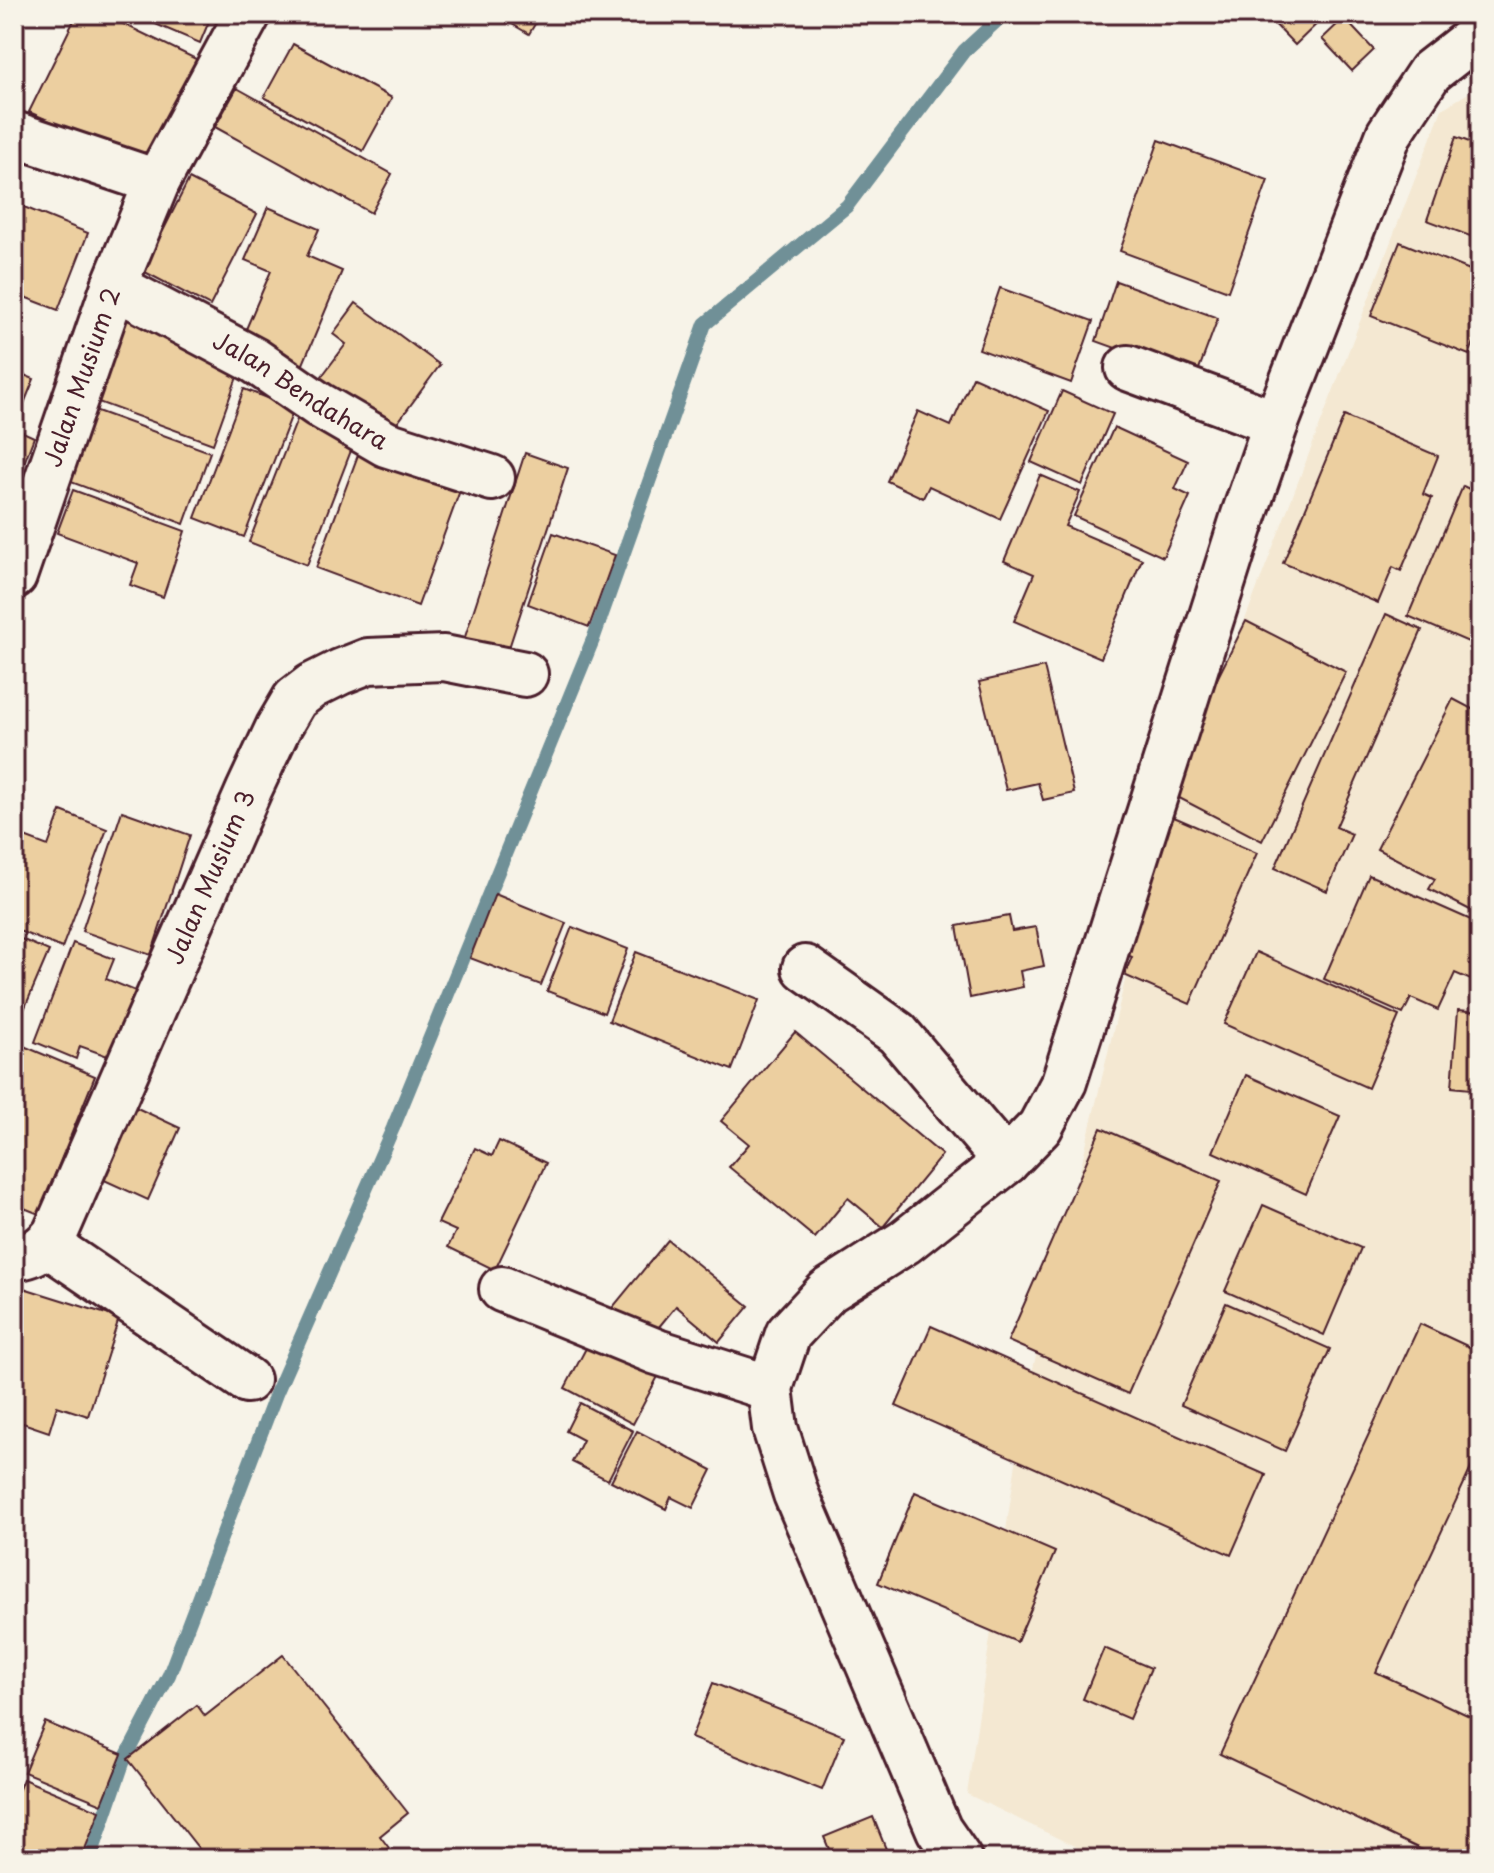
<svg xmlns="http://www.w3.org/2000/svg" width="1494" height="1873" viewBox="0 0 1494 1873" font-family="'Playpen Sans',sans-serif">
<style>
.built{fill:#f4e8d2}
.lines{fill:none;stroke-linecap:round;stroke-linejoin:round}
.stream{stroke:#709097;stroke-width:14}
.building{fill:#eccfa0;stroke:#4a1f2b;stroke-width:2}
.street-casing{stroke:#4a1f2b;stroke-width:50}
.street{stroke:#f7f3e8;stroke-width:44}
.labels{text-anchor:middle;stroke-width:7;stroke-linejoin:round;paint-order:stroke}
.street-label{font-size:24px;fill:#4a1f2b;stroke:#f7f3e8}
</style>
<rect width="100%" height="100%" fill="#f7f3e8"/>
<filter id="ink" filterUnits="userSpaceOnUse"><feTurbulence type="fractalNoise" baseFrequency=".0125" numOctaves="2"/><feDisplacementMap in="SourceGraphic" scale="16" xChannelSelector="R" yChannelSelector="G"/><feConvolveMatrix kernelMatrix="1 2 1 2 8 2 1 2 1" color-interpolation-filters="sRGB"/></filter>
<g filter="url(#ink)">
<path class="built" d="M1480,86V1859H1101L967,1794L1025,1402L1156,850L1442,109Z"/>
<g class="lines">
<path class="stream" d="M90,1859L123,1763L169,1675L276,1394L393,1128L594,637L705,324L847,206L964,51L1004,14"/>
</g>
<g class="building">
<path d="M77,14H103L198,60L159,142L147,152L127,154L29,112Z"/>
<path d="M132,14H212L200,43Z"/>
<path d="M495,14H541L529,34Z"/>
<path d="M1249,14H1327L1295,45L1266,15L1257,23Z"/>
<path d="M1344,18L1374,50L1352,71L1322,39Z"/>
<path d="M293,44L392,98L363,151L264,97Z"/>
<path d="M237,88L392,174L371,213L215,127Z"/>
<path d="M1456,137L1480,146V232L1478,239L1427,220Z"/>
<path d="M1159,140L1268,180L1228,291L1120,251Z"/>
<path d="M189,179L257,214L210,306L143,271Z"/>
<path d="M14,203L88,233L58,310L14,293Z"/>
<path d="M268,207L319,229L307,256L342,271L301,369L240,343L271,271L245,260Z"/>
<path d="M1400,242L1480,274V327L1469,355L1371,316Z"/>
<path d="M1116,281L1218,318L1196,377L1096,341Z"/>
<path d="M1000,288L1093,321L1071,383L979,349Z"/>
<path d="M356,303L440,365L387,437L316,384L346,344L333,334Z"/>
<path d="M121,314L243,360L213,444L90,399Z"/>
<path d="M14,371L34,379L14,428L34,437L14,489Z"/>
<path d="M973,377L1049,411L1000,519L929,486L923,498L887,481L918,411L951,426Z"/>
<path d="M244,389L294,409L244,537L195,518Z"/>
<path d="M1062,391L1113,414L1082,485L1031,462Z"/>
<path d="M89,408L210,452L184,524L63,479Z"/>
<path d="M300,412L357,435L307,565L249,542Z"/>
<path d="M1344,416L1438,456L1423,494L1432,498L1401,571L1393,567L1378,603L1283,563Z"/>
<path d="M1114,427L1188,461L1175,489L1190,496L1163,557L1074,516Z"/>
<path d="M361,447L462,485L418,606L316,568Z"/>
<path d="M525,453L568,468L506,657L463,643Z"/>
<path d="M1040,475L1080,492L1065,526L1142,559L1101,658L1014,621L1034,574L1004,561Z"/>
<path d="M1463,486L1480,494V647L1408,616Z"/>
<path d="M73,490L185,531L163,597L130,585L138,563L57,533Z"/>
<path d="M553,533L615,555L589,627L528,604Z"/>
<path d="M1386,614L1422,630L1336,827L1352,834L1327,891L1275,868Z"/>
<path d="M1246,621L1346,672L1262,841L1162,789Z"/>
<path d="M1044,667L1074,793L1043,800L1038,783L1006,790L979,682Z"/>
<path d="M1453,699L1480,713V915L1429,889L1435,879L1377,849Z"/>
<path d="M61,811L107,829L62,948L14,929V833L48,846Z"/>
<path d="M122,811L190,835L151,955L82,931Z"/>
<path d="M1174,817L1257,853L1190,1004L1124,975L1132,957L1116,950Z"/>
<path d="M1369,875L1480,924V984L1455,973L1438,1010L1411,998L1403,1014L1324,979Z"/>
<path d="M495,894L566,923L541,985L470,958Z"/>
<path d="M1009,916L1012,931L1036,927L1044,966L1020,971L1023,987L970,998L957,926Z"/>
<path d="M572,927L628,949L604,1013L547,991Z"/>
<path d="M14,936L49,951L20,1019L14,1017Z"/>
<path d="M73,943L114,959L106,979L138,992L113,1058L80,1046L76,1059L35,1042Z"/>
<path d="M636,952L759,1000L732,1070L609,1021Z"/>
<path d="M1256,952L1399,1016L1368,1088L1224,1024Z"/>
<path d="M1458,1010L1480,1012V1090L1452,1087Z"/>
<path d="M795,1032L942,1155L883,1227L848,1198L815,1238L729,1167L749,1144L721,1121Z"/>
<path d="M14,1042L95,1076L39,1214L14,1204Z"/>
<path d="M1246,1075L1340,1116L1306,1194L1213,1152Z"/>
<path d="M135,1107L180,1128L148,1200L102,1179Z"/>
<path d="M1101,1128L1221,1181L1128,1394L1008,1341Z"/>
<path d="M499,1141L546,1163L495,1270L448,1247L456,1231L438,1223L475,1148L492,1156Z"/>
<path d="M1263,1205L1361,1248L1324,1335L1225,1291Z"/>
<path d="M668,1240L749,1306L719,1342L676,1306L645,1344L608,1313Z"/>
<path d="M14,1285L119,1318L88,1416L57,1406L49,1432L14,1420Z"/>
<path d="M1226,1303L1330,1349L1285,1451L1181,1405Z"/>
<path d="M1420,1324L1480,1352V1449L1376,1672L1480,1721V1859H1441L1220,1754Z"/>
<path d="M931,1326L1266,1475L1231,1555L896,1406Z"/>
<path d="M595,1331L663,1367L633,1424L565,1388Z"/>
<path d="M580,1403L633,1431L608,1480L572,1462L583,1440L566,1431Z"/>
<path d="M637,1431L712,1470L693,1508L671,1497L666,1509L611,1481Z"/>
<path d="M915,1492L1055,1552L1017,1642L878,1583Z"/>
<path d="M1104,1648L1151,1668L1129,1719L1083,1699Z"/>
<path d="M283,1655L408,1813L380,1836L389,1848L376,1859H207L128,1759L197,1705L205,1716Z"/>
<path d="M713,1683L844,1736L822,1790L691,1738Z"/>
<path d="M45,1722L122,1754L102,1804L24,1772Z"/>
<path d="M23,1779L100,1811L81,1859H47L14,1845V1801Z"/>
<path d="M873,1817L890,1859H833L824,1837Z"/>
<path d="M820,1850L824,1859H798Z"/>
</g>
<g class="lines">
<defs>
<g id="street">
<path d="M14,134L157,182"/>
<path id="s1" d="M114,286L254,360L319,405L386,444L492,478"/>
<path d="M1128,368L1276,423"/>
<path id="s2" d="M14,576L114,286L157,182L248,14"/>
<path d="M805,968L897,1033L1006,1162"/>
<path d="M47,1244L247,1380"/>
<path id="s3" d="M14,1257C32,1257 44,1248 55,1234L249,790L278,728L295,699L312,686L340,672L368,661L444,658L525,674"/>
<path d="M502,1289L657,1352L770,1388"/>
<path d="M959,1859L939,1830L796,1494L775,1428L770,1388L788,1334L828,1291L905,1242L1006,1162L1040,1127L1064,1082L1244,515L1276,423L1389,134L1430,72L1480,33"/>
</g>
</defs>
<use href="#street" class="street-casing"/>
<use href="#street" class="street"/>
</g>
</g>
<g class="labels">
<g class="street-label">
<text dy="8" stroke="none"><textPath href="#s2" startOffset="210">Jalan Musium 2</textPath></text>
<text dy="8" stroke="none"><textPath href="#s1" startOffset="214">Jalan Bendahara</textPath></text>
<text dy="8" stroke="none"><textPath href="#s3" startOffset="438">Jalan Musium 3</textPath></text>
</g>
</g>
<rect width="1494" height="1873" fill="none" stroke="#f7f3e8" stroke-width="48"/>
<rect x="24" y="24" width="1446" height="1825" fill="none" stroke="#4a1f2b" stroke-width="3" filter="url(#ink)"/>
</svg>
